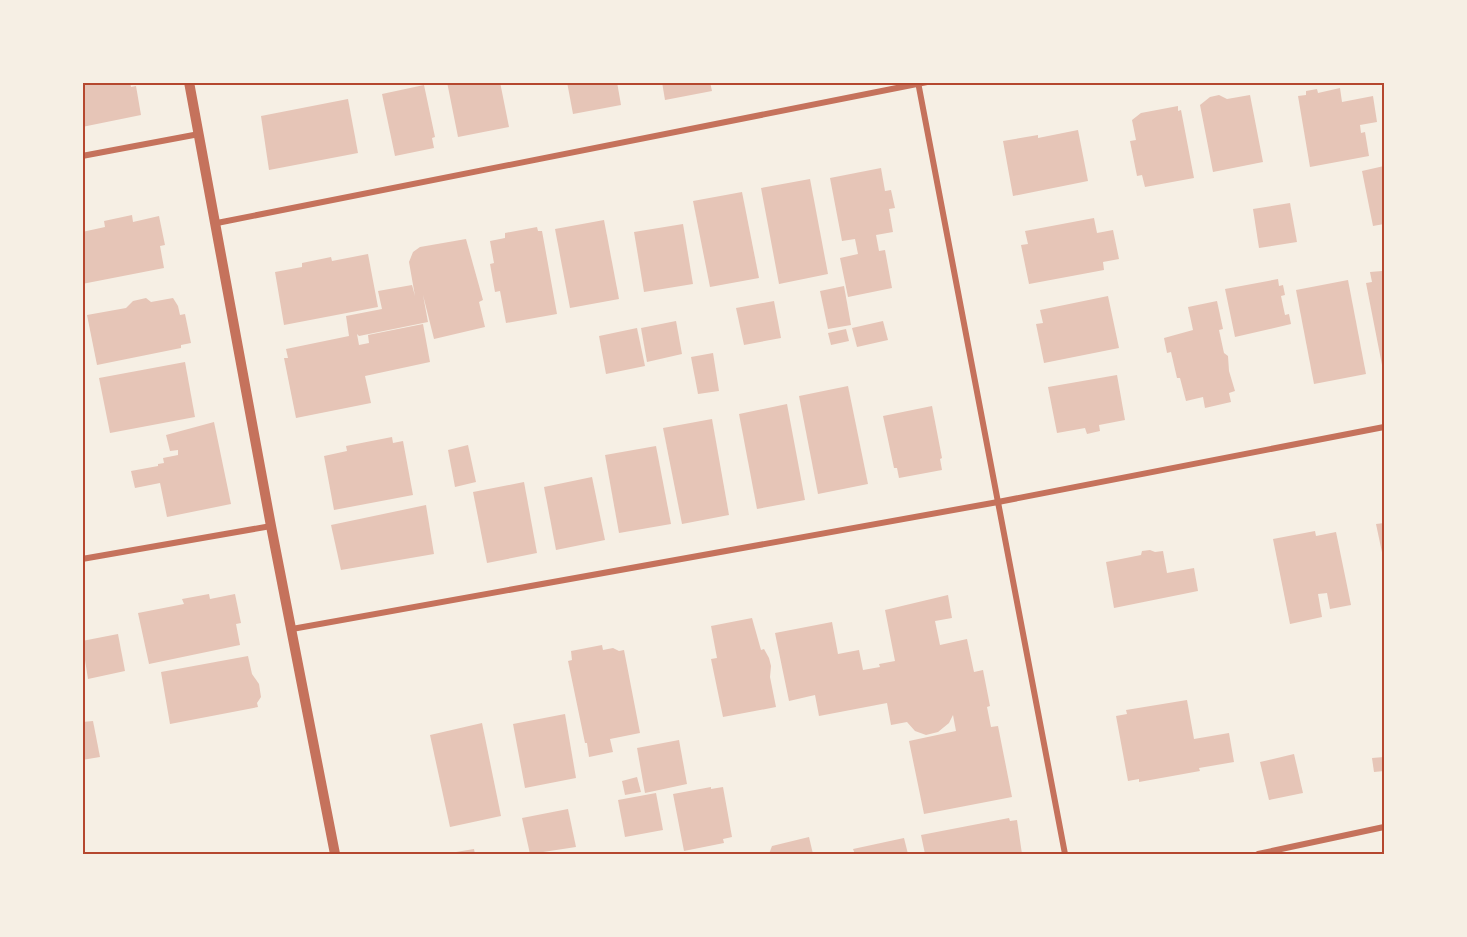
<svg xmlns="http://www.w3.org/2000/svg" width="1467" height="937" viewBox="0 0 1467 937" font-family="'Sofia Sans Condensed',sans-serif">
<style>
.building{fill:#e6c5b7}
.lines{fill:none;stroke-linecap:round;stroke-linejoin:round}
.minor{stroke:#c5725c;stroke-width:6}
.tertiary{stroke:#c5725c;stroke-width:10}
.neatline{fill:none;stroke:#b5482f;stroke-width:2}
</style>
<rect width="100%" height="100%" fill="#f6efe4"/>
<g class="building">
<path d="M82,82H130L131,87L136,86L141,115L82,127Z"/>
<path d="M447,82H500L509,127L458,137Z"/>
<path d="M567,82H617L621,105L573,114Z"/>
<path d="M662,82H710L712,91L665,100Z"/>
<path d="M424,85L435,137L432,138L434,148L395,156L382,94Z"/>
<path d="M1340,88L1342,102L1373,96L1377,122L1360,125L1361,133L1365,132L1369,156L1310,167L1298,96L1306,95V91L1317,89L1318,93Z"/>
<path d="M1219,95L1227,99L1250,95L1263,162L1213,172L1200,105L1210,97Z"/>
<path d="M348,99L358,153L269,170L261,116Z"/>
<path d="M1178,106V111L1181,110L1194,178L1145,187L1142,175L1137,176L1130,141L1136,140L1132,120L1141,113Z"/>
<path d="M1078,130L1088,181L1013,196L1003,141L1038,135V138Z"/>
<path d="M1384,166V224L1373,226L1362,171Z"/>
<path d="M881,168L885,191L891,190L895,208L889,209L893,232L876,235L879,251L885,250L892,288L848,297L840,258L858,254L855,239L842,241L830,178Z"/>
<path d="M810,179L828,274L779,284L761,188Z"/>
<path d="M742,192L759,278L710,287L693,201Z"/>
<path d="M1290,203L1297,242L1259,248L1253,209Z"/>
<path d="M132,215L133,222L159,216L165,245L160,246L164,268L82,284V232L105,227L104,221Z"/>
<path d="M1094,218L1097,233L1113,230L1119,259L1103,262L1104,270L1029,284L1021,245L1028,244L1025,231Z"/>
<path d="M604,220L619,299L570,308L555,229Z"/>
<path d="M683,224L693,284L644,292L634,232Z"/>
<path d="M537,227L538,231H542L557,314L506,323L500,291L495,292L490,264L494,263L490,241L505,238V233Z"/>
<path d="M466,239L483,300L479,302L485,327L434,339L423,295L428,322L359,336L357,334L359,345L369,343L368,335L423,324L430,362L365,376L371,403L296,418L284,358H288L286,349L349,336L346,316L382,309L378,291L412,285L415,296L409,262L413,252L420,247Z"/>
<path d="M368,254L378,307L284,325L275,272L302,267V263L331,257L332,261Z"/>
<path d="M1382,271L1384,280V364L1382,365L1366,283L1372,282L1370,272Z"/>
<path d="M1278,279L1279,286L1283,285L1285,295L1281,296L1285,315L1289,314L1291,324L1235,337L1225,289Z"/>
<path d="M1348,280L1366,374L1314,384L1296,290Z"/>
<path d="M844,286L851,325L828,329L820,291Z"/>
<path d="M1108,296L1119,348L1044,363L1036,324L1043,323L1040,310Z"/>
<path d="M146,298L151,302L173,298L178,306L180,315L185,314L191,343L181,345V348L97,365L87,315L126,308L133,301Z"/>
<path d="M774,301L781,338L744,345L736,308Z"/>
<path d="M1217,301L1223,329L1219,330L1224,353L1228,356L1229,371L1235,391L1229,393L1231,402L1205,408L1203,397L1186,401L1180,378H1177L1171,352L1167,353L1164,338L1193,330L1188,307Z"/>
<path d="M676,321L682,354L647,362L641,328Z"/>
<path d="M883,321L888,340L857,347L852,328Z"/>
<path d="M637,328L645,366L606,374L599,336Z"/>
<path d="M846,329L849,341L831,345L828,333Z"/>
<path d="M713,353L719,391L698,394L691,357Z"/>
<path d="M185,362L195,417L110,433L99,378Z"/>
<path d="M1117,375L1125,420L1099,425L1100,431L1087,434L1085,428L1057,433L1048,387Z"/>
<path d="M848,386L868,484L818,494L799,396Z"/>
<path d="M787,404L805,500L757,509L739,414Z"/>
<path d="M932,406L942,458L940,459L942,470L899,478L897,468H894L883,416Z"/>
<path d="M712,419L729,515L682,524L663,428Z"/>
<path d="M214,422L231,504L167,517L160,483L135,488L131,471L158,466V464L164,463L163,458L178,455V450L170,451L166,435Z"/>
<path d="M392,437L393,443L403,441L413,495L334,510L324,456L347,451L346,446Z"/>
<path d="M468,445L476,482L455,487L448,450Z"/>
<path d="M656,446L671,524L619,533L605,455Z"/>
<path d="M592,477L605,540L556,550L544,487Z"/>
<path d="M524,482L537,553L487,563L473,492Z"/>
<path d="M426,505L434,554L341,570L331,525Z"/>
<path d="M1384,523V557H1383L1376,524Z"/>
<path d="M1315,531L1316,536L1336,532L1351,605L1330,609L1327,593L1318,594L1322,617L1290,624L1273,539Z"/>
<path d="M1150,550L1155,552L1163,551L1167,573L1194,568L1198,591L1114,608L1106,562L1141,555L1142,551Z"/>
<path d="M209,594L210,599L235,594L241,623L236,624L240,645L149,664L138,613L184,604L182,599Z"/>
<path d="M948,595L952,618L935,621L940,645L967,639L974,672L983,670L990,706L987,707L991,727L998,726L1012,797L924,814L909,741L956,731L953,715L949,723L938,732L926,735L915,731L907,722L891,725L887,703L819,716L815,695L789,701L775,633L832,622L838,654L859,650L863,670L880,667L879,664L895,661L885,610Z"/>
<path d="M752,618L761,650L764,649L769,658L771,666L770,677L776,707L723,717L711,659L717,658L711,626Z"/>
<path d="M118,634L125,671L88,679L82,641Z"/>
<path d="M602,645L603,650L613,648L619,651L624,650L640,733L610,739L613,752L589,757L587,743H585L568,661L572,660L571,651Z"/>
<path d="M248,656L252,674L259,684L261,697L257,703L258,707L170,724L161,672Z"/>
<path d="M1187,700L1194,739L1229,733L1234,762L1199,768L1200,771L1139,782V779L1128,781L1116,716L1127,714L1126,710Z"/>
<path d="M565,714L576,778L525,788L513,724Z"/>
<path d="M93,721L100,757L82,760V722Z"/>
<path d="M482,723L501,816L450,827L430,735Z"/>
<path d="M679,740L687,784L645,793L637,748Z"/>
<path d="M1294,754L1303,793L1269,800L1260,762Z"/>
<path d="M1384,757V771L1374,772L1372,758Z"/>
<path d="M637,777L641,792L625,795L622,781Z"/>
<path d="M711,787V789L723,787L732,837L723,839L724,843L684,851L673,794Z"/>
<path d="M656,793L663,830L625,837L618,800Z"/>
<path d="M568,809L576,847L530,854L522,818Z"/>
<path d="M1009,818L1010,821L1017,820L1022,854H925L921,835Z"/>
<path d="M809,837L813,854H769L772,846Z"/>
<path d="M904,838L908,854H855L853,849Z"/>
<path d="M474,849L475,854H450V853Z"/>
</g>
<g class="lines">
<g class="minor">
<path d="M918,82L1065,854"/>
<path d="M82,156L199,134"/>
<path d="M217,223L927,82"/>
<path d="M82,559L271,526"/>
<path d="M292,629L998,502L1384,427"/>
<path d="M1258,854L1384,827"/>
</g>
<path class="tertiary" d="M189,82L271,526L335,854"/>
</g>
<rect width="1467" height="937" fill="none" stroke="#f6efe4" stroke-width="168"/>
<rect x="84" y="84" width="1299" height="769" class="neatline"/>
</svg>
